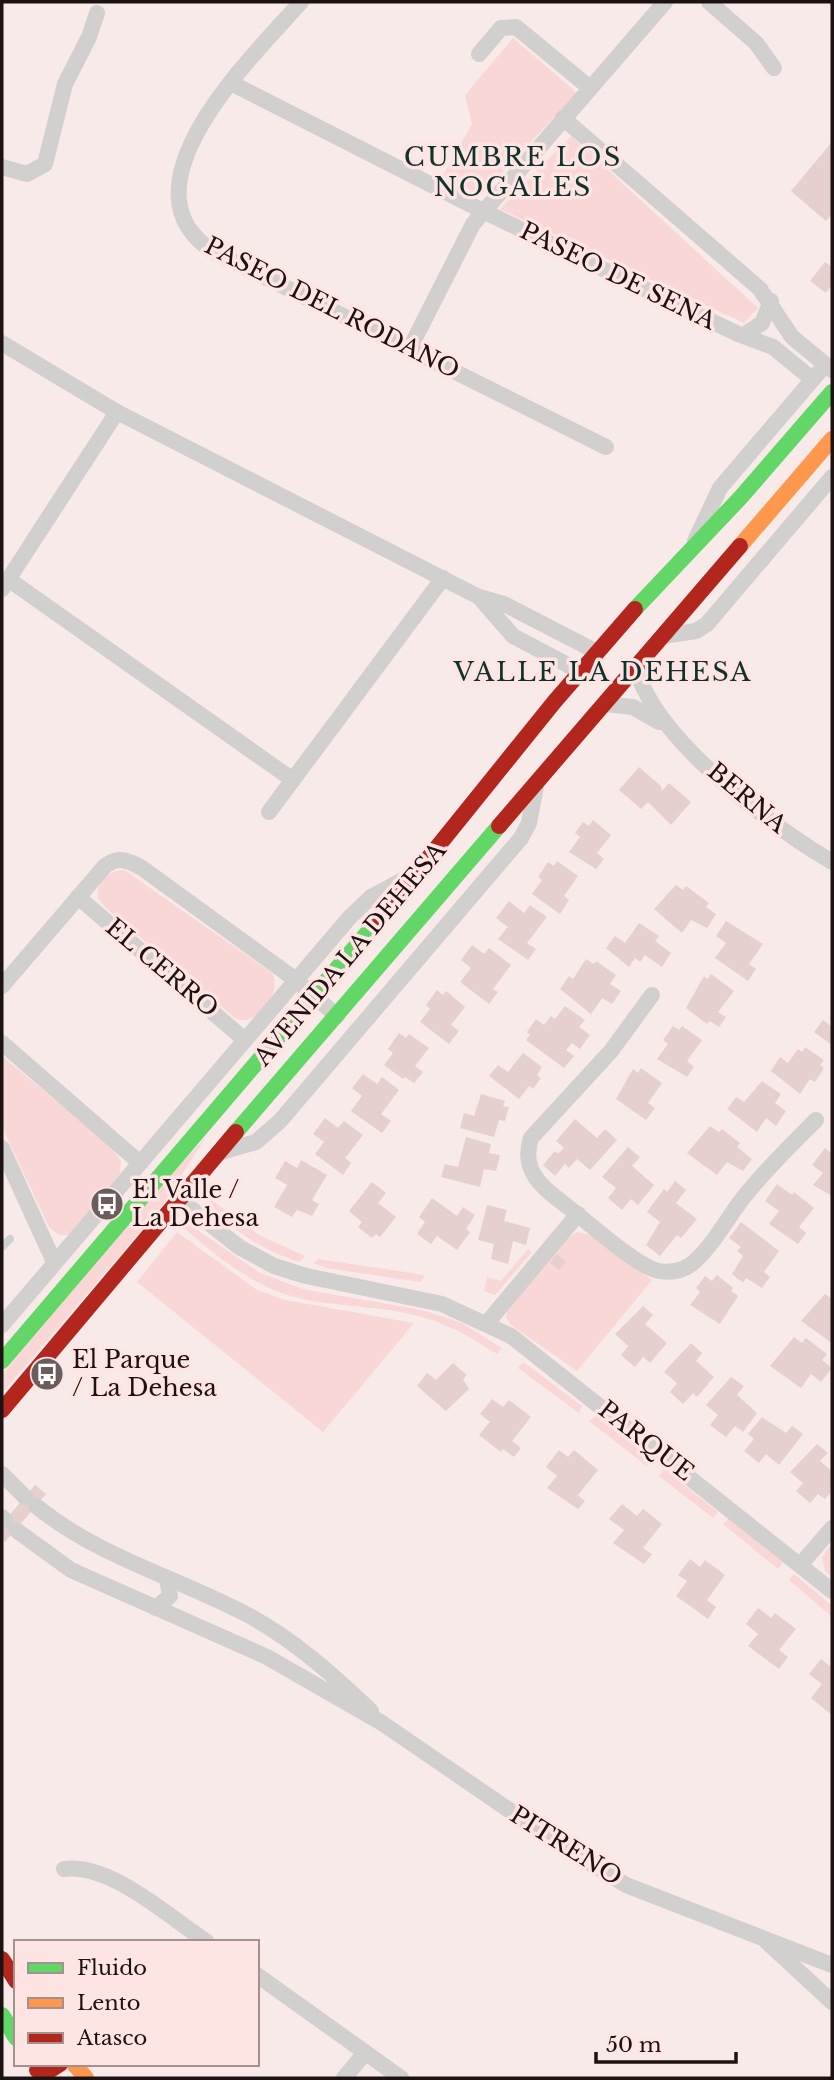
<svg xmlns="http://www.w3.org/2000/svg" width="834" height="2080" viewBox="0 0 834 2080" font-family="'Libre Baskerville',serif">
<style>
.green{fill:#f9d7d6}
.building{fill:#e6cfcf}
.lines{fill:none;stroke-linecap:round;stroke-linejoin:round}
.lane{stroke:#d2cfcf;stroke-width:8}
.street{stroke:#d2cfcf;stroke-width:16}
.fast{stroke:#63d668;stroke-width:16}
.slow{stroke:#ff974d;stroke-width:16}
.jam{stroke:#b3261e;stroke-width:16}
.labels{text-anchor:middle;stroke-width:7;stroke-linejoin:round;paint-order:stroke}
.street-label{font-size:24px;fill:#1c1212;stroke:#fee4e3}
.poi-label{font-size:24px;fill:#1c1212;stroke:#fee4e3;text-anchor:start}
.neighbourhood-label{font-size:26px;letter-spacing:2px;fill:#10322d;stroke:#fee4e3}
</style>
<rect width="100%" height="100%" fill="#f8eae9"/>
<g class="green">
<path d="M513,38L577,93L481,195L442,177L472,124L465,95Z"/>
<path d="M571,136L758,308L744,323L500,209Z"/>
<path d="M124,870L272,973C283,991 257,1029 235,1018L106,908L98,898C96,881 108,871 124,870Z"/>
<path d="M2,1056L111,1146L121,1161L120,1174L69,1235H59L49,1227L2,1127Z"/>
<path d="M206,1137L161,1207L2,1393V1375L152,1195Z"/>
<path d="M206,1196L259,1235L305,1256L299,1262C264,1250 224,1229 206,1196Z"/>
<path d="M187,1223L260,1273L303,1289L426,1311L462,1323L502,1348L497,1354C466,1334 437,1318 400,1312C358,1304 308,1306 269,1288C237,1273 208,1249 182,1226Z"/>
<path d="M177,1232L257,1290L285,1300L414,1323L323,1432L137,1282Z"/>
<path d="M577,1232L594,1236L652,1280L577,1371L511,1325L506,1317L507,1311L564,1240Z"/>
<path d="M528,1249L532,1252L495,1295L484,1291L487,1277L501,1281Z"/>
<path d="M318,1259L425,1275L421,1282L326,1268L314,1263Z"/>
<path d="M523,1362L582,1406L579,1413L518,1368Z"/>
<path d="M596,1416L651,1459L647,1466L589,1421Z"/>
<path d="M664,1469L718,1512L713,1518L659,1476Z"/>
<path d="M729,1518L783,1563L778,1569L723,1524Z"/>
<path d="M832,1542V1578L825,1571L822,1558Z"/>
<path d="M794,1574L832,1606V1617L789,1580Z"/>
</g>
<g class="building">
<path d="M832,142V214L826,221L791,191Z"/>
<path d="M825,262L832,267V285L826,293L810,281Z"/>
<path d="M639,767L661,786L662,791L669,783L691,802L671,825L648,802L641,809L619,790Z"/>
<path d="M593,820L611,835L597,853L604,859L596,869L569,852L580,837L575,833L583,822L589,826Z"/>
<path d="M557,861L578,876L564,896L569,900L560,914L532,894L542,880L538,877L548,862L554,866Z"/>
<path d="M676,885L683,890L686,886L709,903L706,907L716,914L707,928L691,920L682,933L654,909Z"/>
<path d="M509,901L524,913L530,905L547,917L527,943L536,949L528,960L498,939L508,927L496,918Z"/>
<path d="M726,921L763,944L749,964L756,969L748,981L715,958L726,943L716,936Z"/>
<path d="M639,923L659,936L655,941L671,953L662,967L645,955L640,962L635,958L629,967L606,948L615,936L625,943Z"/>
<path d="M472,945L484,954L489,948L511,965L493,989L498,992L489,1004L460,982L471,968L461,960Z"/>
<path d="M586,959L594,964L596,961L616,975L610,984L621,991L612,1004L602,998L591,1014L560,989L569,976L573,979Z"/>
<path d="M711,974L734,991L718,1012L726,1017L719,1027L710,1021L707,1024L686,1008L704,976L708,979Z"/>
<path d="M437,990L443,995L446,991L465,1007L451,1025L459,1031L449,1044L420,1022L430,1009L426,1005Z"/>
<path d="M565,1006L585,1020L579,1027L590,1035L580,1049L572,1043L566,1050L574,1056L564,1068L526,1040L530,1035L527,1032L536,1019L544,1025L551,1016L555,1019Z"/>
<path d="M823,1020L832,1027V1045L814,1032Z"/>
<path d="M673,1026L679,1030L682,1026L702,1040L687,1061L694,1067L687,1077L657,1059L668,1044L663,1040Z"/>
<path d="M399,1033L406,1038L409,1034L429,1048L415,1066L423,1072L414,1083L405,1077L403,1079L384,1065L393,1053L388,1049Z"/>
<path d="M805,1047L824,1060L820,1065L824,1068L815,1082L810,1079L800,1094L771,1071L780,1057L788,1063L798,1049L802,1052Z"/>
<path d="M523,1053L542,1067L537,1075L541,1078L533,1089L529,1086L519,1099L489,1076L498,1065L508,1072Z"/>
<path d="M641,1068L662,1083L648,1103L655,1108L646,1120L616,1099L633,1069L638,1073Z"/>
<path d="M363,1074L377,1084L382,1077L399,1090L381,1114L391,1121L382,1133L351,1111L362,1096L352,1088Z"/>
<path d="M762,1081L781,1094L775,1103L786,1111L776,1126L766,1118L757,1132L727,1109L736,1097L744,1102Z"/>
<path d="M481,1094L505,1101L503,1106L509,1107L505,1121L499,1120L494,1137L460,1128L464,1113L474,1116Z"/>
<path d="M325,1118L338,1128L344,1121L363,1135L345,1158L351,1163L343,1175L315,1154L324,1142L313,1134Z"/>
<path d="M575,1119L597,1138L605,1129L617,1140L590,1170L577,1159L569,1168L565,1164L555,1176L543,1165L555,1151L558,1154L564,1148L556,1141Z"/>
<path d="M710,1126L719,1132L722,1129L740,1143L737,1147L752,1159L743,1171L727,1162L717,1175L687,1153Z"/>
<path d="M466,1137L491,1144L489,1153L500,1155L496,1171L484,1169L480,1187L441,1177L445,1164L458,1167Z"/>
<path d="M628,1147L640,1157L632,1166L654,1185L638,1205L631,1199L622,1210L608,1198L616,1188L602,1177Z"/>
<path d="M825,1148L832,1154V1196L813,1185L823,1173L812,1165Z"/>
<path d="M301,1160L327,1175L312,1200L319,1204L312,1216L297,1210L292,1217L274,1207L287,1185L275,1178L285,1161L297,1168Z"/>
<path d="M675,1181L686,1190L676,1203L697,1219L681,1238L677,1235L660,1256L646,1245L660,1222L647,1212L664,1189L667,1192Z"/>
<path d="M372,1182L386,1193L378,1203L396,1217L380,1237L376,1234L372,1238L358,1227L362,1222L349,1211Z"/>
<path d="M777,1184L792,1195L794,1192L814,1208L799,1227L806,1233L798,1244L769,1224L779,1211L765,1201Z"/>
<path d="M432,1198L457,1216L463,1207L475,1215L466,1229L470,1232L457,1250L437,1236L431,1244L417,1234L425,1222L419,1217Z"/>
<path d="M487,1205L507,1210L504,1221L530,1228L526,1245L513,1241L508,1264L491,1259L494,1244L478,1240Z"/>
<path d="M741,1222L779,1251L764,1272L770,1277L762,1288L746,1278L743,1283L732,1274L743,1256L737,1251L741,1247L729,1238Z"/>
<path d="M557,1254L566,1262L559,1270L550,1263Z"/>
<path d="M717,1275L733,1288L731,1291L738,1296L720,1324L690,1305L700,1292L696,1288L705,1276L712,1281Z"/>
<path d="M825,1294L832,1299V1343L801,1321Z"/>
<path d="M643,1306L653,1315L645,1324L667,1343L650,1363L643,1357L635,1367L621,1355L628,1346L615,1334Z"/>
<path d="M794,1337L802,1343L806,1338L827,1354L822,1360L832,1368L821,1382L811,1374L801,1388L770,1366Z"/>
<path d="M691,1343L702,1353L696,1361L714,1377L697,1397L693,1393L683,1404L670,1392L677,1383L664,1372Z"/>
<path d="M453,1363L467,1375L463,1379L469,1389L446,1411L417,1386L427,1373L436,1380Z"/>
<path d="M731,1377L744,1386L737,1395L757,1413L743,1432L735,1426L726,1437L710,1425L718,1415L706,1405Z"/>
<path d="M492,1399L503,1407L509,1400L531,1417L512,1441L521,1448L514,1457L503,1449L501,1452L479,1435L490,1422L480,1414Z"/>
<path d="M762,1417L786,1433L792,1426L803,1434L779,1465L766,1454L759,1463L744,1451L754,1439L748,1434Z"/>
<path d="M817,1444L828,1453L820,1461L832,1471V1491L825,1499L818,1494L810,1503L796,1491L803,1483L790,1472Z"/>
<path d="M559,1450L568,1457L574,1450L598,1470L578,1495L585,1501L578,1509L547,1488L557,1476L546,1467Z"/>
<path d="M35,1485L46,1494L5,1542L2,1539V1524Z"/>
<path d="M622,1504L637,1516L643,1509L662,1524L643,1548L652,1554L644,1564L613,1543L624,1530L609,1519Z"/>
<path d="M690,1559L700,1567L705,1560L725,1575L707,1600L716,1607L708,1619L676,1596L687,1581L678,1575Z"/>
<path d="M758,1608L771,1618L775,1613L796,1629L779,1650L788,1657L779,1669L748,1646L758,1634L746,1624Z"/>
<path d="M821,1659L832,1668V1715L811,1698L822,1684L809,1674Z"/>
</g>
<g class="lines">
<path class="lane" d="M2,1247L10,1239"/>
<g class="street">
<path d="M301,2C256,53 116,186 211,250L606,447"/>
<path d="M709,2L756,43L774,68"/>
<path d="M479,54L501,28L516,27L590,88"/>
<path d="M231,83L483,211L738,334L773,347L812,379"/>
<path d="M563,118L760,289L792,337L832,370"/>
<path d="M2,167L27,174L45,164L65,84L89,37L97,13"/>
<path d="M744,335L762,323L771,301"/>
<path d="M2,343L117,412L479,597L504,604L597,652"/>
<path d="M410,348L473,224L665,2"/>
<path d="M695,541L720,488L819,372"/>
<path d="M8,579L293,780"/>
<path d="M2,589L117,412"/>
<path d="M479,597L513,636L581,672"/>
<path d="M663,636L696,631L707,624L832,477"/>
<path d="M636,668C655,739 770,825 832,862"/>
<path d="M605,704L633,707L659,722"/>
<path d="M269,812L443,578"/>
<path d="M78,897L245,1040"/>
<path d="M2,986L105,866C118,856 128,860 142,868L296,980L337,1016"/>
<path d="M652,995L611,1051L531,1138C520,1172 543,1188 568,1207C588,1222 637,1267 659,1271C670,1273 681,1271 690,1265C709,1252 728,1217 743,1198C765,1170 791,1145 816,1120"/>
<path d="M2,1043L140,1163"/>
<path d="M2,1148L54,1262"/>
<path d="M218,1153L256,1142L280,1121L521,838L529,823L536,786"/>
<path d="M179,1199L239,1247L274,1266L306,1276L442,1304L511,1336L832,1591"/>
<path d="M487,1323L578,1214"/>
<path d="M2,1325L350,917L371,897L414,874"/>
<path d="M2,1474L25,1497"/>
<path d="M36,1506C97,1556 175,1577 244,1613C292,1638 332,1674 371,1711"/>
<path d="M2,1517L5,1520"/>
<path d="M16,1530L71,1570L267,1657L382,1723L563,1847L626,1885L832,1965"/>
<path d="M801,1564L832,1528"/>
<path d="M156,1608L170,1596L167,1578"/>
<path d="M64,1869C111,1863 169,1917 207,1942"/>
<path d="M767,1942L832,2002"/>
<path d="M257,1975L401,2078"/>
<path d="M344,2078L365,2053"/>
</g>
<g class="fast">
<path d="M635,609L741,497L832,392"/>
<path d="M236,1132L499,826"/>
<path d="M2,1361L380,918"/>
<path d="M2,2015L16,2038"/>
</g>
<g class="slow">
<path d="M740,546L832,439"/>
<path d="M74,2064L86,2078"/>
</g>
<g class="jam">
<path d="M499,826L740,546"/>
<path d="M380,918L555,701L635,609"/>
<path d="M2,1410L236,1132"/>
<path d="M2,1959L16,1981"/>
<path d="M37,2070L49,2071L60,2064"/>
</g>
</g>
<defs>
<symbol id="bus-disc" viewBox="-11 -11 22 22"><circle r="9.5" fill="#695e5d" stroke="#fee4e3"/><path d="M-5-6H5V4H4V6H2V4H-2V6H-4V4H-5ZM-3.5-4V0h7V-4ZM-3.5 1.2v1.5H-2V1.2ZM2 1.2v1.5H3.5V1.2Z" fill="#fff"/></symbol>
</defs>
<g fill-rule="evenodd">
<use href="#bus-disc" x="88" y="1185" width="38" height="38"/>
<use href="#bus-disc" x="28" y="1355" width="38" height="38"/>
</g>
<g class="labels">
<g class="street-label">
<text transform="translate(618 276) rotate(26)" y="8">PASEO DE SENA</text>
<text transform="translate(332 308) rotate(27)" y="8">PASEO DEL RODANO</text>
<text transform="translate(747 798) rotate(40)" y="8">BERNA</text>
<text transform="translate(350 954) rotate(-50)" y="8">AVENIDA LA DEHESA</text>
<text transform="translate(162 968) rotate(40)" y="8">EL CERRO</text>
<text transform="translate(646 1441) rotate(38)" y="8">PARQUE</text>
<text transform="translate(566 1846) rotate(32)" y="8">PITRENO</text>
</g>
<g class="poi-label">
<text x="132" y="1198">El Valle /<tspan x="132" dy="28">La Dehesa</tspan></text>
<text x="72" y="1368">El Parque<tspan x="72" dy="28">/ La Dehesa</tspan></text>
</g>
<g class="neighbourhood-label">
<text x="513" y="166">CUMBRE LOS<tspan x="513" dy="30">NOGALES</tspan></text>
<text x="603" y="681">VALLE LA DEHESA</text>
</g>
</g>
<rect width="834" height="2080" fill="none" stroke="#1c1212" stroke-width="7"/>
<rect x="14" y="1940" width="245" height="126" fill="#fee4e3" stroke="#a4908f" stroke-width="2"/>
<rect x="28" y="1963" width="35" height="10" fill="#63d668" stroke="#a4908f" stroke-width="2"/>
<text x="77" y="1975" font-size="21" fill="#1c1212">Fluido</text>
<rect x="28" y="1998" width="35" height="10" fill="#ff974d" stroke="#a4908f" stroke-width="2"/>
<text x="77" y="2010" font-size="21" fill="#1c1212">Lento</text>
<rect x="28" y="2033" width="35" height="10" fill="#b3261e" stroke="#a4908f" stroke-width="2"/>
<text x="77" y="2045" font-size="21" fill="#1c1212">Atasco</text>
<path d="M596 2052v10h140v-10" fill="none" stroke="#1c1212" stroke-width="3.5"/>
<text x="606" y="2052" font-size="21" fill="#1c1212" stroke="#fee4e3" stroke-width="5" paint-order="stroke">50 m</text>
</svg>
